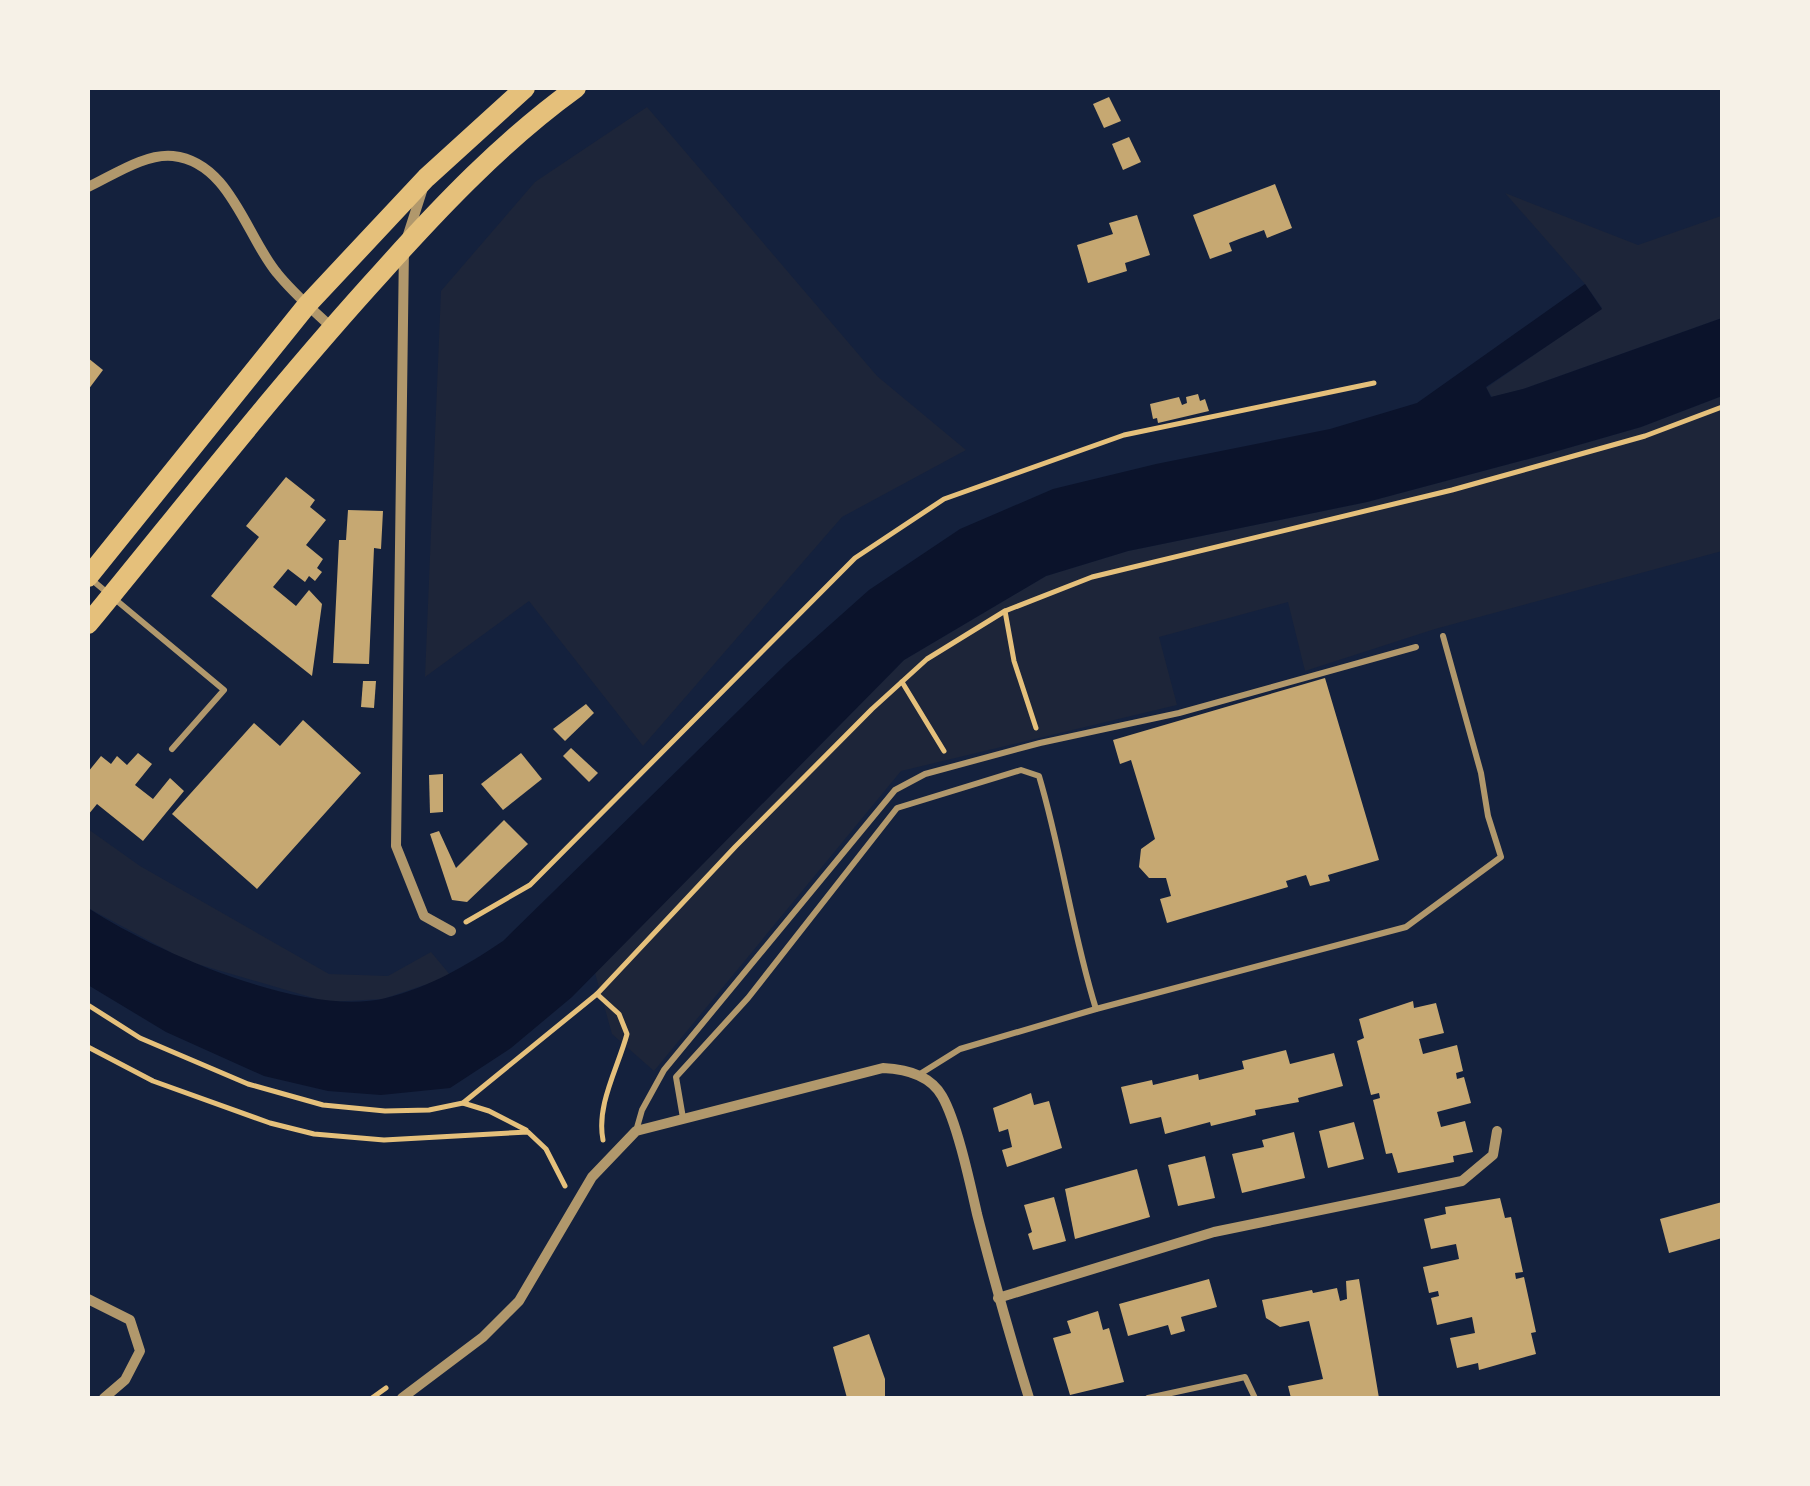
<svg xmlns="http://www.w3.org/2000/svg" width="1810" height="1486" viewBox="0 0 1810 1486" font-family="'Source Sans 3',sans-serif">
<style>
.green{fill:#1d2539}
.water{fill:#0b132b}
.building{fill:#c6a872}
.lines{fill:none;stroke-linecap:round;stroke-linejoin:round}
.path{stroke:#e5c07b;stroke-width:5}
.service{stroke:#b1986c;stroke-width:6}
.minor{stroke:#b1986c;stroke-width:10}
.primary{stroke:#e5c07b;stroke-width:20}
</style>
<rect width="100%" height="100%" fill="#14213d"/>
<g class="green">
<path d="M647,107L877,376L966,450L842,517L643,746L529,601L425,677L441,291L535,182Z"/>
<path d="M1505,193L1638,245L1721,216L1722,212V318L1523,389L1492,397L1486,388L1602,308L1585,284Z"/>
<path d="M1722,396V551L1435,629L1305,671L1288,602L1159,637L1177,705L901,771L654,1071L612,1034L595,973L904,660L1046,576L1128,551L1367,502L1547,454L1641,427Z"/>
<path d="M88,829L140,866L329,974L388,976L431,952L451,976L383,999L327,1002L187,961L88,908Z"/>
</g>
<path class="water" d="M1585,284L1602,309L1486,387L1491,397L1523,389L1722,318V396L1641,427L1547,454L1367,502L1128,551L1046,576L904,660L572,997L511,1048L450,1088L381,1095L328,1091L264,1076L166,1032L88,985V908C156,952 305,1018 386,998C432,986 464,967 503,941L786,664L869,590L960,529L1053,489L1156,464L1330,429L1417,403Z"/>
<g class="building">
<path d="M1109,97L1121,121L1104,128L1093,104Z"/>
<path d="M1129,137L1141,162L1123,170L1112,144Z"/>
<path d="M1275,184L1292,228L1267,238L1264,230L1239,239L1229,243L1232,251L1210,259L1193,215Z"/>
<path d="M1137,215L1150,255L1125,263L1127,271L1088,283L1077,245L1113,234L1109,223Z"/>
<path d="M88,358L103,370L88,390Z"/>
<path d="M1198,394L1200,401L1205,399L1209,411L1158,423L1157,418L1153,419L1150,404L1179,397L1182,405L1187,403L1186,397Z"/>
<path d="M286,477L315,500L310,507L326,520L306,545L323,559L317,568L322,572L315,581L309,576L305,582L288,569L273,587L296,606L309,590L322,604L312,676L211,596L259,537L246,526Z"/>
<path d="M348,510L383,511L381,549L374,548L369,664L333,663L339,540H346Z"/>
<path d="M1325,678L1379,860L1328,875L1330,881L1310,886L1306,875L1286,881L1288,887L1167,923L1160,899L1171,896L1166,878H1149L1139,867L1141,849L1155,839L1131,760L1120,764L1113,740Z"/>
<path d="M363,681H376L374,708L361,707Z"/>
<path d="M586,704L594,713L565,741L553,729Z"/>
<path d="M303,720L361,773L257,889L172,814L254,723L280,746Z"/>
<path d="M571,748L598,773L589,782L563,756Z"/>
<path d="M138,753L152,764L135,785L153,799L170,778L184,791L143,841L97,804L88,815V772L101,756L111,764L117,756L127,765Z"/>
<path d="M521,753L542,779L503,810L481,784Z"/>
<path d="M443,774V812L430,813L429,775Z"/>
<path d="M504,820L528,844L467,902L452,900L430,834L439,831L456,868Z"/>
<path d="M1413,1001L1414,1008L1436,1003L1444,1033L1419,1039L1423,1054L1457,1045L1463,1071L1456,1073L1457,1079L1464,1077L1471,1103L1437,1112L1441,1127L1465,1121L1473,1152L1453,1156L1454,1162L1398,1173L1392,1153L1386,1154L1373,1100L1380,1098L1379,1093L1371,1095L1357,1041L1364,1038L1359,1019Z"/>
<path d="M1286,1050L1290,1064L1334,1053L1343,1086L1298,1098L1299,1102L1255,1110L1256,1115L1211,1126L1210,1122L1165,1134L1161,1117L1130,1124L1121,1087L1152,1080L1153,1085L1198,1074L1199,1080L1244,1069L1242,1061Z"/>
<path d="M1031,1093L1034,1105L1049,1101L1062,1148L1007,1167L1002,1150L1012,1147L1008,1129L999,1132L993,1108Z"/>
<path d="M1354,1122L1364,1159L1328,1168L1319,1131Z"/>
<path d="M1294,1132L1305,1178L1242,1193L1232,1154L1264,1147L1262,1140Z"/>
<path d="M1205,1156L1215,1198L1178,1206L1168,1165Z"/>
<path d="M1137,1169L1150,1217L1075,1239L1065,1189Z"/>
<path d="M1054,1197L1066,1241L1033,1250L1028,1234L1032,1232L1024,1205Z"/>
<path d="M1500,1198L1505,1218L1511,1217L1523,1272L1515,1273L1516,1279L1524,1277L1536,1332L1531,1333L1536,1354L1479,1370L1478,1363L1457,1368L1450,1338L1475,1333L1472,1317L1437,1325L1431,1298L1439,1296L1438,1291L1429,1293L1423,1267L1459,1259L1456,1244L1431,1249L1424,1219L1446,1214L1445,1207Z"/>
<path d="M1722,1202V1238L1669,1253L1660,1219Z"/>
<path d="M1209,1279L1217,1307L1181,1317L1185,1331L1171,1335L1168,1325L1128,1336L1119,1304Z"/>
<path d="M1359,1279L1379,1398H1291L1288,1386L1323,1379L1309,1321L1280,1327L1266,1318L1262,1300L1312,1290L1313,1293L1337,1288L1340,1301L1347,1299L1346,1281Z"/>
<path d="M1098,1311L1103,1330L1109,1328L1124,1382L1070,1395L1053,1338L1071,1333L1067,1321Z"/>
<path d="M869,1334L885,1379V1398H847L833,1347Z"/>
</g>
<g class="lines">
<g class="path">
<path d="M1005,611L1014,661L1036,728"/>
<path d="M902,682L944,751"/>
<path d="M466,922L530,885L855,558L944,499L1124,435L1374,383"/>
<path d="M597,994L619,1014L627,1034C618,1068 596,1105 603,1140"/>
<path d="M88,1005L140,1038L248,1084L323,1105L385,1111L429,1110L463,1103L597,994L735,847L872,709L927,659L1005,611L1092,577L1452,490L1645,436L1722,407"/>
<path d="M88,1047L153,1081L270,1123L314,1134L384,1140L528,1132L546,1149L565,1186"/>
<path d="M463,1103L489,1111L526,1130"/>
<path d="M372,1398L386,1388"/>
</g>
<g class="service">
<path d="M92,580L224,690L172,749"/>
<path d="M920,1074L960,1049L1096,1009L1406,927L1501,857L1488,816L1481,773L1443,636"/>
<path d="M683,1118L676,1077L748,998L897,808L1021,770L1039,776C1062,853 1072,932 1096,1009"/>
<path d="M636,1131L642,1110L664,1070L895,790L925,774L1040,743L1179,713L1416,647"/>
<path d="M1148,1398L1245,1377L1255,1398"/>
</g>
<g class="minor">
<path d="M88,187C112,176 145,153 173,156C230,162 246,236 277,273C293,293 313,310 331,327"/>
<path d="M423,188L404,247L396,846L424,916L451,931"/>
<path d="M998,1298L1214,1232L1462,1181L1493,1155L1497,1131"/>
<path d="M88,1299L130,1320L140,1351L125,1380L104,1398"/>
<path d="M402,1398L483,1337L519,1301L592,1177L636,1131L883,1068C906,1069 930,1075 942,1096C957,1122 970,1183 977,1214C993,1276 1010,1337 1029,1398"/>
</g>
<g class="primary">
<path d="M88,577L307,305L426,178L525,88"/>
<path d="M88,624C185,506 279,385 382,272C441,206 504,140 576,88"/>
</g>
</g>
<rect width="1810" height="1486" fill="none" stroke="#f6f1e7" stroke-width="180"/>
</svg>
